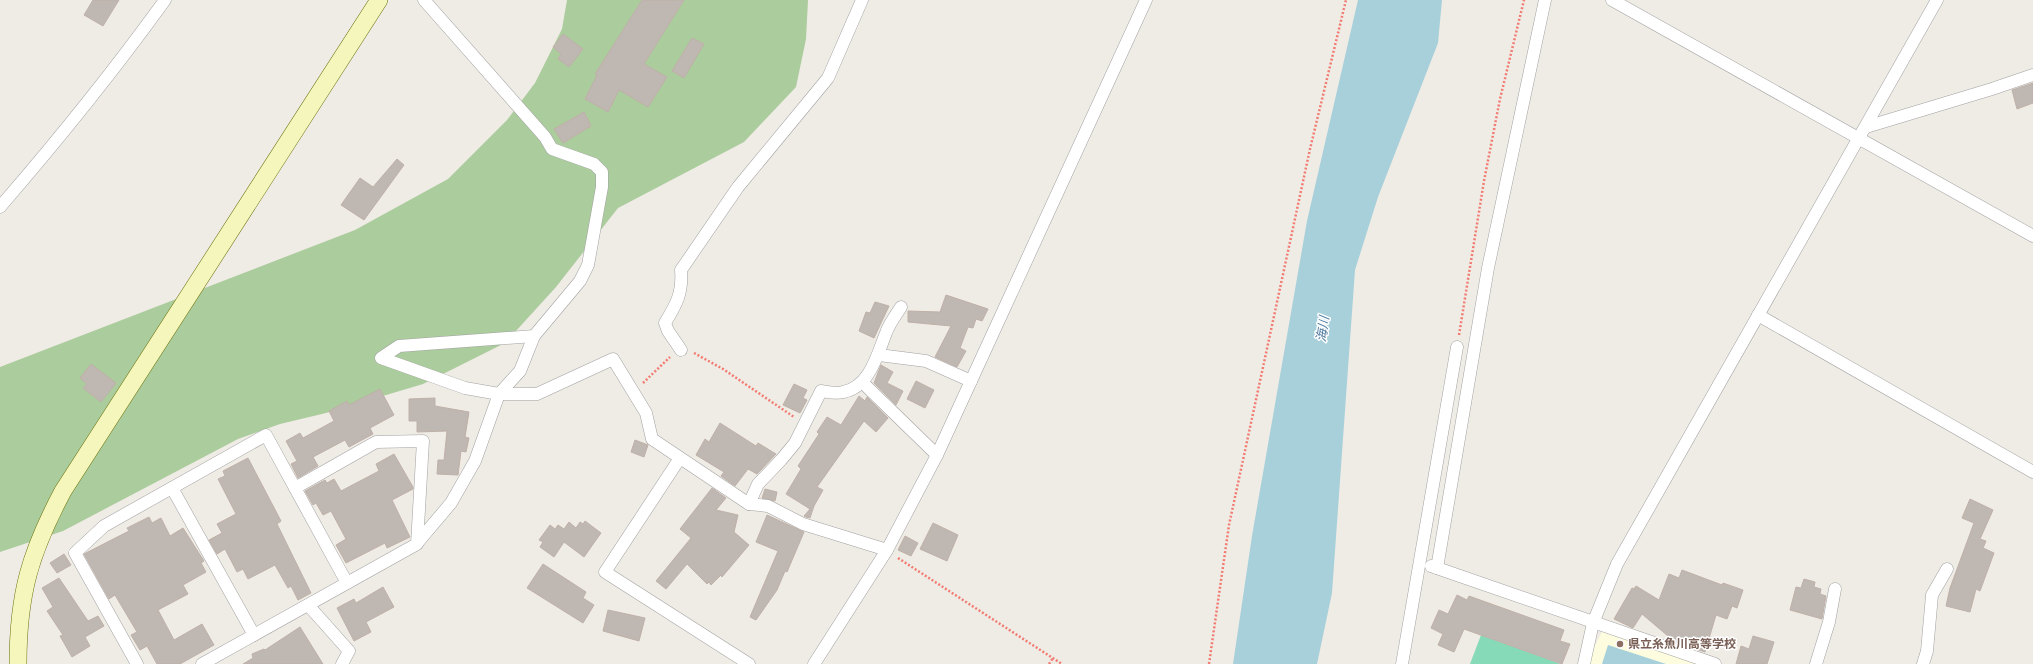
<svg xmlns="http://www.w3.org/2000/svg" width="2033" height="664" viewBox="0 0 2033 664" font-family="'IBM Plex Sans','Noto Sans JP',sans-serif">
<style>
.education{fill:#fdfcdf}
.forest{fill:#abcc9c}
.pitch{fill:#87dab7}
.water{fill:#a7d0da}
.building{fill:#bfb7b1;stroke:#bfb1a8}
.lines{fill:none;stroke-linecap:round;stroke-linejoin:round}
.street-casing{stroke:#a2a2a2;stroke-width:13}
.secondary-casing{stroke:#68700b;stroke-width:18}
.path{stroke:#f27b72;stroke-width:2.5;stroke-dasharray:2 2;stroke-linecap:butt}
.street{stroke:#fff;stroke-width:12}
.secondary{stroke:#f5f6bb;stroke-width:17}
.education-dot{fill:#8d6e63;stroke:#fff;stroke-width:1.5}
.labels{text-anchor:middle;stroke-width:3;stroke-linejoin:round;paint-order:stroke}
.education-label{font-size:12px;font-weight:bold;fill:#785e54;stroke:#fff;text-anchor:start}
.water-label{font-size:13px;font-style:italic;fill:#4d7aa1;stroke:#fff}
</style>
<rect width="100%" height="100%" fill="#efebe5"/>
<path class="education" d="M1605,631L1703,664H1587L1589,657L1602,632Z"/>
<path class="forest" d="M567,0H808L806,39L796,87L744,142L618,208L556,287L505,343L423,384L326,413L280,424L238,439L63,531L0,552V367L355,230L448,179L507,120L535,83L562,29Z"/>
<path class="pitch" d="M1481,635L1561,664H1470Z"/>
<g class="water">
<path d="M1358,0H1442L1438,43L1378,197L1355,270L1332,593L1317,664H1233L1252,536L1307,221Z"/>
<path d="M1608,645L1666,664H1602Z"/>
</g>
<g class="building">
<path d="M93,0H119L103,26L84,15Z"/>
<path d="M642,0H684L644,64L667,77L648,107L619,90L608,112L585,99L597,75L595,74Z"/>
<path d="M563,34L583,49L569,67L558,59L561,54L553,47Z"/>
<path d="M692,38L704,44L684,78L672,71Z"/>
<path d="M2033,83V103L2017,109L2012,90Z"/>
<path d="M584,112L591,126L563,143L554,129Z"/>
<path d="M397,159L404,165L364,220L341,205L360,178L373,187Z"/>
<path d="M946,295L988,309L982,321L976,319L973,328L968,327L960,348L966,351L957,367L935,357L951,326L908,322V311L940,312Z"/>
<path d="M875,302L889,306L874,338L859,331L866,312L870,313Z"/>
<path d="M91,364L116,383L101,402L83,388L87,384L80,378Z"/>
<path d="M881,365L893,372L887,383L903,391L896,405L874,383Z"/>
<path d="M916,381L934,390L925,408L907,399Z"/>
<path d="M794,384L807,390L803,398L807,400L800,413L783,405Z"/>
<path d="M380,389L394,415L370,428L373,434L349,447L345,440L313,457L318,466L298,478L291,464L297,461L286,441L300,433L303,438L334,421L329,411L347,401L349,405Z"/>
<path d="M859,396L865,401L867,397L888,418L876,432L864,421L817,487L823,490L814,506L810,518L806,517L804,516L810,509L786,494L801,469L798,466L819,434L817,432L827,417L841,425Z"/>
<path d="M435,398V406L469,412L465,437L469,438L466,452L461,451L458,475L437,474L438,460H444L447,431L417,432V421H409V399Z"/>
<path d="M720,423L756,446L758,443L776,454L757,474L748,469L735,486L721,476L724,472L696,455L705,439L709,442Z"/>
<path d="M635,440L648,445L644,457L631,452Z"/>
<path d="M394,454L413,487V489L392,500L410,537L387,548L385,543L346,563L336,545L346,539L331,511L323,515L316,503L313,505L305,491L325,480L327,483L334,479L341,491L379,471L376,464Z"/>
<path d="M248,458L281,521L277,524L311,593L298,600L291,586L288,588L275,565L248,579L243,569L237,572L225,549L217,554L209,540L222,533L217,524L236,514L218,479L225,476L223,471Z"/>
<path d="M712,488L726,498L716,510L738,515L734,532L749,545L722,577L721,575L711,585L709,582L707,584L687,564L666,589L656,581L691,538L680,529Z"/>
<path d="M765,489L777,492L775,501L762,498Z"/>
<path d="M1970,499L1993,510L1980,539L1986,541L1983,548L1994,553L1980,591L1976,589L1970,612L1946,606L1950,588L1974,523L1962,518Z"/>
<path d="M767,515L804,532L787,572L785,571L777,590L756,620L750,617L778,551L756,542Z"/>
<path d="M149,517L152,523L161,518L170,536L183,528L204,561L201,563L206,572L183,585L188,594L158,610L174,640L202,624L214,645L180,664H157L147,646L140,650L131,635L137,632L115,595L109,599L84,554L129,531L127,528Z"/>
<path d="M585,521L601,533L584,557L564,542L554,557L540,547L543,542L539,540L550,525L555,529L558,525L564,529L569,522L576,528L580,522L583,524Z"/>
<path d="M933,523L958,535L947,561L920,549Z"/>
<path d="M905,536L918,543L911,556L898,550Z"/>
<path d="M64,554L71,565L57,573L50,563Z"/>
<path d="M543,564L586,592L583,598L594,605L583,623L527,588Z"/>
<path d="M1682,570L1722,585L1723,583L1743,590L1737,608L1732,606L1727,619L1716,615L1705,652L1675,642L1642,614L1633,628L1614,619L1632,588L1634,589L1636,586L1659,600L1669,574L1679,578Z"/>
<path d="M59,578L88,621L98,616L104,626L85,637L90,646L72,657L60,636L63,635L47,611L53,607L42,588Z"/>
<path d="M1804,579L1815,582L1814,587L1821,589L1820,594L1826,596L1822,619L1790,610L1796,587L1801,588Z"/>
<path d="M383,587L394,607L366,622L371,632L354,641L337,608L354,599L356,603Z"/>
<path d="M1457,595L1467,600L1469,596L1564,630L1560,641L1570,644L1562,664L1464,629L1454,652L1438,645L1443,634L1431,628L1439,610L1448,614Z"/>
<path d="M608,610L645,618L639,641L603,631Z"/>
<path d="M300,627L323,664H243L253,658L252,654L264,649L265,650Z"/>
<path d="M1753,636L1774,642L1767,664H1736L1741,646L1749,649Z"/>
</g>
<g class="lines">
<defs>
<g id="street">
<path d="M424,0L545,137L552,149L594,164L602,172V187L588,265L580,281L534,336L399,346L381,358L465,388L499,394H537L613,359L646,413L652,439L749,504L768,506L803,524L887,550"/>
<path d="M1612,0L2033,236"/>
<path d="M1866,127L1992,89L2033,75"/>
<path d="M0,207C58,140 113,72 165,0"/>
<path d="M1758,315L2033,472"/>
<path d="M681,350L668,331L665,323C676,305 683,293 681,270L738,187L828,78L862,0"/>
<path d="M879,355L926,361L971,381"/>
<path d="M862,382L937,455"/>
<path d="M680,458L605,572L749,664"/>
<path d="M172,488L254,635"/>
<path d="M749,504L758,484L781,460L795,443L821,391C828,392 836,394 843,392C870,387 877,355 886,333C889,324 896,315 901,307"/>
<path d="M418,542L451,503L475,461L499,394L520,371L534,336"/>
<path d="M1431,566L1715,664"/>
<path d="M1437,568L1488,268L1545,0"/>
<path d="M308,605L349,651L342,664"/>
<path d="M137,664L75,553L104,526L266,435L347,583"/>
<path d="M202,664L417,544L423,441L376,442L295,488"/>
<path d="M814,664L887,550L937,455L1146,0"/>
<path d="M1402,664L1457,347"/>
<path d="M1584,664L1593,623L1617,564L1937,0"/>
<path d="M1816,664L1829,622L1835,589"/>
<path d="M1923,664L1927,651L1932,595L1947,569"/>
</g>
<path id="secondary" d="M18,664C18,594 30,553 63,491L379,0"/>
</defs>
<use href="#street" class="street-casing"/>
<use href="#secondary" class="secondary-casing"/>
<g class="path">
<path d="M1459,335L1484,181L1500,99L1524,0"/>
<path d="M694,353L723,369L794,417"/>
<path d="M643,383L670,357"/>
<path d="M898,558L1062,664"/>
<path d="M1049,664L1053,658"/>
<path d="M1209,664L1229,525L1310,149L1346,0"/>
</g>
<use href="#street" class="street"/>
<use href="#secondary" class="secondary"/>
</g>
<circle class="education-dot" cx="1620" cy="644" r="4"/>
<g class="labels">
<g class="education-label">
<text x="1628" y="648">県立糸魚川高等学校</text>
</g>
<g class="water-label">
<text transform="translate(1322 329) rotate(-82)" y="5">海川</text>
</g>
</g>
</svg>
